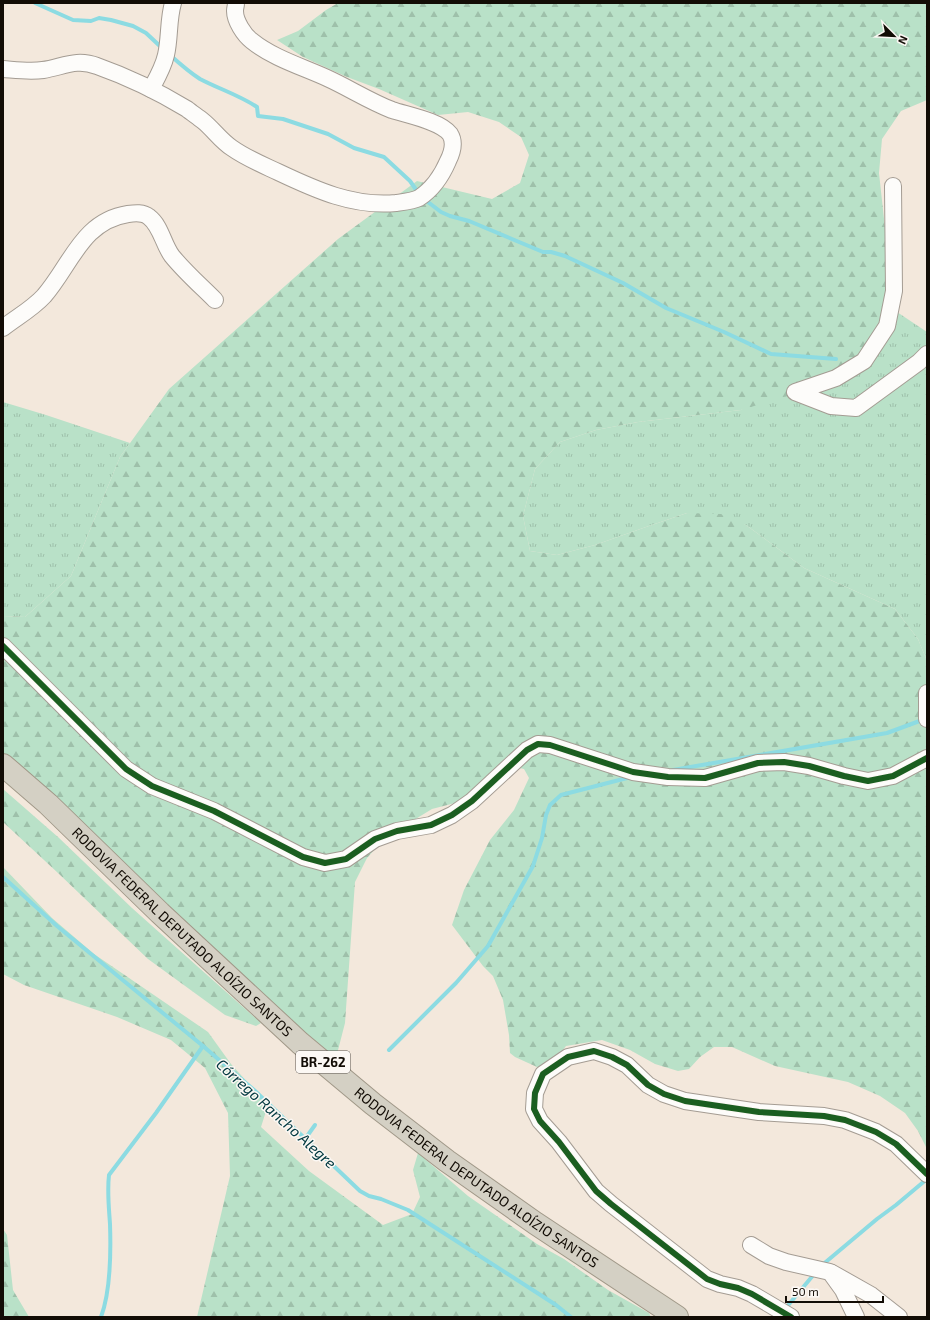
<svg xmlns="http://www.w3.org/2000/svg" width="930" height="1320" viewBox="0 0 930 1320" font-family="'Exo 2',sans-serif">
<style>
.grass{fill:url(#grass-tufts)}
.forest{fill:url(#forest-firs)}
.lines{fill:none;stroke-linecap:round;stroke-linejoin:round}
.stream{stroke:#8cdbe2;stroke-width:4}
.minor-casing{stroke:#a49c93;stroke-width:18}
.highway-casing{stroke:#a09888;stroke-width:24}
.minor{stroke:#fdfcfa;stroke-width:16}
.highway{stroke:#d4d0c4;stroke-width:22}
.cycleway-casing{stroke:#fcf8f4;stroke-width:8}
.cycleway{stroke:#1b5e20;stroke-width:6}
.labels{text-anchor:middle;stroke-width:3;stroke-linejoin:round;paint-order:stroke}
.shield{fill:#fcf8f4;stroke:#58534d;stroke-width:1}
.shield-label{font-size:13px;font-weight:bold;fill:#120c05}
.street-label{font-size:14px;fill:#120c05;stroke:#fcf8f4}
.water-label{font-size:15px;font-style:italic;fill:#00383f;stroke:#fcf8f4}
</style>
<defs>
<pattern id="grass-tufts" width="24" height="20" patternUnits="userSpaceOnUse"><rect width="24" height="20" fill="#b9e1c8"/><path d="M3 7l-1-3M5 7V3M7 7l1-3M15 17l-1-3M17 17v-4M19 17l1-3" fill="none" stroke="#9ec0aa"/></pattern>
<pattern id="forest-firs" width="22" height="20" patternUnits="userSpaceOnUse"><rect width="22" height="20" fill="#b9e1c8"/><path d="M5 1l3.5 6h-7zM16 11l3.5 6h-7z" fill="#9ec0aa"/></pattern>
</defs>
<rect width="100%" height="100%" fill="#f3e8dc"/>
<g class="grass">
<path d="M891,308L927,332V661L918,639L895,609L804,568L746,525L687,513L646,527L595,545L557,555L530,551L523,516L535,469L560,442L596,430L638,422L741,410Z"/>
<path d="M3,402L46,415L130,443L120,457L71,576L25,617L3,616Z"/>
</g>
<g class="forest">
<path d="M338,3H927V100L901,111L882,139L879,173L885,228L892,265L891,308L849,377L741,410L638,422L596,430L560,442L535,469L523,516L530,551L557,555L595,545L646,527L687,513L721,514L746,525L804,568L895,609L918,639L927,661V1149L918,1131L905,1113L880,1096L848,1082L775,1066L732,1047H714L700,1057L689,1069L678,1071L655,1064L630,1050L602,1040L566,1046L555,1060L537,1067L515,1057L510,1053L509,1035L503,1000L493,976L483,966L452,925L464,890L490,840L514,810L529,778L524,769L511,766L477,791L455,803L432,809L386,837L367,858L355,882L345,1023L336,1058L268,1001L3,758V616L25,617L71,576L120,457L169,389L338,239L417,181L492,199L520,183L529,155L521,137L499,122L468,112L438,115L379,89L347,77L303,57L277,40L298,31L326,10Z"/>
<path d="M3,789L58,837L132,908L261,1023L256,1026L225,1015L148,959L58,873L3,822Z"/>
<path d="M3,867L52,918L94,954L208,1032L231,1064L268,1105L261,1127L309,1171L383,1225L412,1214L420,1197L413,1170L418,1153L468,1196L537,1244L564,1259L608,1290L649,1313L651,1317H197L230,1176L228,1113L205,1068L171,1040L117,1017L24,985L3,974Z"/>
<path d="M3,1229L7,1235L13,1290L29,1317H3Z"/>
</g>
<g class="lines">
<g class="stream">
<path d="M35,3L73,20L91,21L99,18L111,20L133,26L146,33L162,48"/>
<path d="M170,55C180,64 189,72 200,79C219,89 239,95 257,107L258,116L283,119L328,134L354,148L384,157L410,181L419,194"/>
<path d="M424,199L441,212L450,216L469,221L543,252H551L565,256L623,283L666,308L724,332L771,354L836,359"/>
<path d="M673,770L887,733L925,719"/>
<path d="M3,877L57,926L203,1046L254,1090L360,1191L369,1196L381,1199L408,1210L556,1305L571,1317"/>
<path d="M389,1050L456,983L488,946L533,866L542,838L546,815L550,805L561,795L631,777"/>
<path d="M305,1139L315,1125"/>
<path d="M821,1266L877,1219L896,1205L927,1179"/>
<path d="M785,1309L815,1273"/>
<path d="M101,1317C111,1290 111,1253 110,1224C109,1208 107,1192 109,1175L156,1113L203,1046"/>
</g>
<defs>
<g id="minor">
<path d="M3,69C16,70 30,72 43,70C63,67 76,58 97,66C128,77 159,92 187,109C192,113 198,117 203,121C213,129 221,141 232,148C246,158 263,165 278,172C316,190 353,207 396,203C403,202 413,201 419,198C433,189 442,175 448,161C452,153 455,142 450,134C440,121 407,115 392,110C369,101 349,88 327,78C303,67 273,58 252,41C244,35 235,21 235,11C235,8 236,6 236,3"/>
<path d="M151,89C157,78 163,68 166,55C170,38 168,20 173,3"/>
<path d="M893,186L894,291L887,326L864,361L836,378L795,392L831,406L856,408L919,362L927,354"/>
<path d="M3,328C17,317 32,309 44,296C71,265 82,221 128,214C135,213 143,212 149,217C161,226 163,244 172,256C185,272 201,286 215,300"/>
<path d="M3,646L126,769L152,786L214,811L303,857L325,863L346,859L375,839L397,831L431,825L452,815L472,801L527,750L538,744L550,745L633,772L668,777L705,778L758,763L784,762L809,766L844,776L868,781L893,776L927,758"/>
<path d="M927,693V719"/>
<path d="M751,1245L769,1256L786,1262L830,1272L843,1290L856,1317"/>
<path d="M832,1273L871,1295L899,1317"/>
<path d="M791,1317L752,1294L738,1288L720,1284L707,1279L611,1204L596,1191L559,1142L540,1121L534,1109L535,1093L543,1074L568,1057L594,1051L612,1057L627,1065L648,1085L664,1094L685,1101L759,1112L824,1116L845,1120L876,1132L896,1144L927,1174"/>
</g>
<g id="highway">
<path id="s1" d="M3,765L48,804L160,913L300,1043L373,1104L447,1161L535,1223L677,1317"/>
</g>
</defs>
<use href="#minor" class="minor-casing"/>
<use href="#highway" class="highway-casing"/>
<use href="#minor" class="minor"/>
<use href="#highway" class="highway"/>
<defs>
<g id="cycleway">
<path d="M3,646L126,769L152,786L214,811L303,857L325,863L346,859L375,839L397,831L431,825L452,815L472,801L527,750L538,744L550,745L633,772L668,777L705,778L758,763L784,762L809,766L844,776L868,781L893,776L927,758"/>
<path d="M791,1317L752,1294L738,1288L720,1284L707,1279L611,1204L596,1191L559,1142L540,1121L534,1109L535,1093L543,1074L568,1057L594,1051L612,1057L627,1065L648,1085L664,1094L685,1101L759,1112L824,1116L845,1120L876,1132L896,1144L927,1174"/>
</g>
</defs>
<use href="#cycleway" class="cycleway-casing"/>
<use href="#cycleway" class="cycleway"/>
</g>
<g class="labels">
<rect class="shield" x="296" y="1051" width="54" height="22" rx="3"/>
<g class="shield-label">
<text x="323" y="1067">BR-262</text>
</g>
<g class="street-label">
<text dy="5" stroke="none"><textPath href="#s1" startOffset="245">RODOVIA FEDERAL DEPUTADO ALOÍZIO SANTOS</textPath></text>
<text dy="5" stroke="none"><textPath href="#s1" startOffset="629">RODOVIA FEDERAL DEPUTADO ALOÍZIO SANTOS</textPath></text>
</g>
<g class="water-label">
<text transform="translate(276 1114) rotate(42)" y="5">Córrego Rancho Alegre</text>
</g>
</g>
<rect width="930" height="1320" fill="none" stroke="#120c05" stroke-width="8"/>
<g transform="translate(894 36) rotate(114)" stroke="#fcf8f4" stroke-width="3" paint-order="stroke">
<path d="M0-3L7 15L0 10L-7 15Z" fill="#120c05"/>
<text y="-6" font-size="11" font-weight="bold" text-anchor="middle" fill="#120c05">N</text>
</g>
<path d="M786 1296v6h97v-6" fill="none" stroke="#120c05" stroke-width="2"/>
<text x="792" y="1296" font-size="12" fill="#120c05" stroke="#fcf8f4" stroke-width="3" paint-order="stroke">50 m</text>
</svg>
